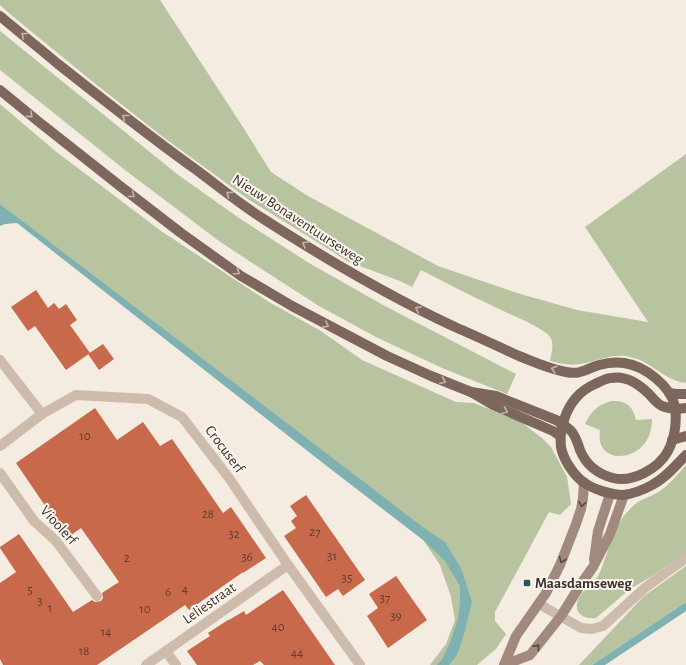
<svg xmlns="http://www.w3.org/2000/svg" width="686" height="665" viewBox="0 0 686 665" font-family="'Alegreya Sans',sans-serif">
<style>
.green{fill:#b8c4a0}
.water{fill:#7fb0b2}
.building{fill:#c8694b}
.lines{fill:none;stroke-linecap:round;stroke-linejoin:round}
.street{stroke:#cdbbac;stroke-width:10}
.secondary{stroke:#a18a7d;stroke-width:10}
.primary{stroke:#7d675c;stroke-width:10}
.oneway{stroke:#c2b5ac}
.oneway2{stroke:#544640}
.poi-dot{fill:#1f5a5e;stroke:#fbf5ee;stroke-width:1.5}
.labels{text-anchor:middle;stroke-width:4;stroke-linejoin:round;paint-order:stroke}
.number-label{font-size:13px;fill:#5e3e33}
.street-label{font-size:15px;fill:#3b302b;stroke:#fbf5ee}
.poi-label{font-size:15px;font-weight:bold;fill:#3b302b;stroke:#fbf5ee;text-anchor:start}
</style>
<rect width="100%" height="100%" fill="#f4ebe1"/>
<g class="green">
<path d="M0,0H160L239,121L271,172L308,196L438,266L517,293L577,310L648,322L585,227L686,154V383C668,381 655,367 640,360C635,358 630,357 625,356C610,354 594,362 580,364C570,366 559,363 550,361C551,353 555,344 550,337C545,328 504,312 493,306C469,295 445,282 421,270L412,287L400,281L349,262L248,199L163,137L93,82L10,14L0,5Z"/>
<path d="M0,31L177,174L239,218L309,263L383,305L516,374L507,394L442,368L376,337L319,306L263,270L219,241L125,170L0,70Z"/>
<path d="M0,104L54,150L161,231L269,302L321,331L362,360L456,402L474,403L521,422L542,438L551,447L567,477L571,504L560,515L549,512L495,612V621L506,634L496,649L477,665H430L446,644L455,620L451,597L440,565L422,538L0,204Z"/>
<path d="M611,401C626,400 633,406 636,420L652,419C652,427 650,436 645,443C630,463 595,461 600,430L585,424C590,412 598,405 611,401Z"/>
<path d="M686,465V553L649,578L630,589L596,618C589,619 578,617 577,608C575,594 592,586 598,576C602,569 604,560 607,553C612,536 618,520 631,508C640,498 650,498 660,491C670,484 678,474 686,465Z"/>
<path d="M686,566V602L592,665H579L644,596Z"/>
</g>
<g class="water">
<path d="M0,204L428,531L445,542L461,568L472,602L464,634L457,655L449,665H437L443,658L451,640L458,618L460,602V586L445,561L423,540L328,467L17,223L5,224L0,226Z"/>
<path d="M686,602V611L605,665H592Z"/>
</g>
<g class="building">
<path d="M36,290L48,308L54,303L59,309L66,304L77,320L70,325L90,353L66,370L35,326L28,331L11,307Z"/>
<path d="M103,344L114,359L99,370L88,354Z"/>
<path d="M95,408L117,440L143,422L160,446L172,439L223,513L231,507L266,558L243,573V572L189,610L185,605L97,665H3L0,659V583L16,572L0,548V547L19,534L73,612L92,600L95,602L101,601L103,598L102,593L119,582L81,528L67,538L16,463Z"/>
<path d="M306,495L365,580L343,596L338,589L326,597L284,536L296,528L291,521L297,516L290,506Z"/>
<path d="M396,576L427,620L388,648L367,616L378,608L369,594Z"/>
<path d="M283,590L335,665H264L260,661L253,665H197L187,651L210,636L208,633L228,620H229L244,611L246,615Z"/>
</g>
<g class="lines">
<g class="street">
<path d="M0,360L42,414"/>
<path d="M0,446L42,414L76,395L148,399L182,417L229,478L288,565L360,665"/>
<path d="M0,473L34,521L56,541L97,596"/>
<path d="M539,604L581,628L592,629L603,626L646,587L686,558"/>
<path d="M166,651L176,665"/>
<path d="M146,665L288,565"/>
</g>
<g class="secondary">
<path d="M594,560L598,531L610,494"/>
<path d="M504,665L530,655L561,616L581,584L593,567L610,534L624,495"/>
<path d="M504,665L516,636L546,593L560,565L576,524L581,509L583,498L584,482"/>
</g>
<g class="primary">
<path d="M0,16C19,32 39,48 58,64C104,100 150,137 198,171C219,187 240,204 262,218C324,258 388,296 455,327C476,336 497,346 519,356C534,362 549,369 566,372C581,375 586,369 599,365C606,363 617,362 624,363C645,366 671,386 675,407C677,421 675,438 668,451C659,468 633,483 613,478C598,474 586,465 580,450C578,444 576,437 572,432C568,427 562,424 556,420L496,396L471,392"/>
<path d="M0,90L39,122L120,186L181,233L241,276L292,306L387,356L431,376L471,392L493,405L553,431L560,436"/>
<path d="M669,393L677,394H686"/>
<path d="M686,408C678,409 670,409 662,406C656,403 653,398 649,394C639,384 626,375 611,378C606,378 600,382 595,384C579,391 569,404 564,420C561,428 560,437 561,447C563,459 573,474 583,482C593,489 611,495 623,495C633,494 643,490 652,485C666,478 675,466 686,455"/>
<path d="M672,440L686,436"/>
</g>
</g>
<defs><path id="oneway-chevron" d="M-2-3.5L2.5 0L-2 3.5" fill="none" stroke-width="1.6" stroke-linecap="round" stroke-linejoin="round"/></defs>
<g class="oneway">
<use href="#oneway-chevron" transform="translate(24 35) rotate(-141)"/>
<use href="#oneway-chevron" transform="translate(30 115) rotate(40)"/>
<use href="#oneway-chevron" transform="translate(125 117) rotate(-142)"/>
<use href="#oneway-chevron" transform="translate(229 194) rotate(-143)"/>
<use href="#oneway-chevron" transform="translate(132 195) rotate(38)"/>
<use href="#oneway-chevron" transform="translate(305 244) rotate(-149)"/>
<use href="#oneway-chevron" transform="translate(237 272) rotate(35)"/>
<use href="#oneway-chevron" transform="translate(418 309) rotate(-154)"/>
<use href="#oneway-chevron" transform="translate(326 325) rotate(28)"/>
<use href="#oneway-chevron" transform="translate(554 369) rotate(-164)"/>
<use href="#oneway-chevron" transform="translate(443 381) rotate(21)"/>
<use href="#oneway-chevron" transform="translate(505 411) rotate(23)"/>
</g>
<g class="oneway2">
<use href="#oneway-chevron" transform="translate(582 504) rotate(101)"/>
<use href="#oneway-chevron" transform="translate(562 560) rotate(112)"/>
<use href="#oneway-chevron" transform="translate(537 647) rotate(-51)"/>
</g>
<rect class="poi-dot" x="523" y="579" width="8" height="8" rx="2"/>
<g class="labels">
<g class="number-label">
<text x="85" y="440">10</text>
<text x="208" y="518">28</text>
<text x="315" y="536">27</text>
<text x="234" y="538">32</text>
<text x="332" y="560">31</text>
<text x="247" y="561">36</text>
<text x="127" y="562">2</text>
<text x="347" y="582">35</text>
<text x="185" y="593">4</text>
<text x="30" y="594">5</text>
<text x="168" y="596">6</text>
<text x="385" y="602">37</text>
<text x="40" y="605">3</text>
<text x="50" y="612">1</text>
<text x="145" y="613">10</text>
<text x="396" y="620">39</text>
<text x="278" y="631">40</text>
<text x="106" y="636">14</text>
<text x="84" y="655">18</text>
<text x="297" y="657">44</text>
</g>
<g class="street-label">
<text transform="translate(298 219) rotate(33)" y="5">Nieuw Bonaventuurseweg</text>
<text transform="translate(225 449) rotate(53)" y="5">Crocuserf</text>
<text transform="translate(59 525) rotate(48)" y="5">Vioolerf</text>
<text transform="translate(209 603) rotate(-35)" y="5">Leliestraat</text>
</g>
<g class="poi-label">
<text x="535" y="588">Maasdamseweg</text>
</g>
</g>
</svg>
